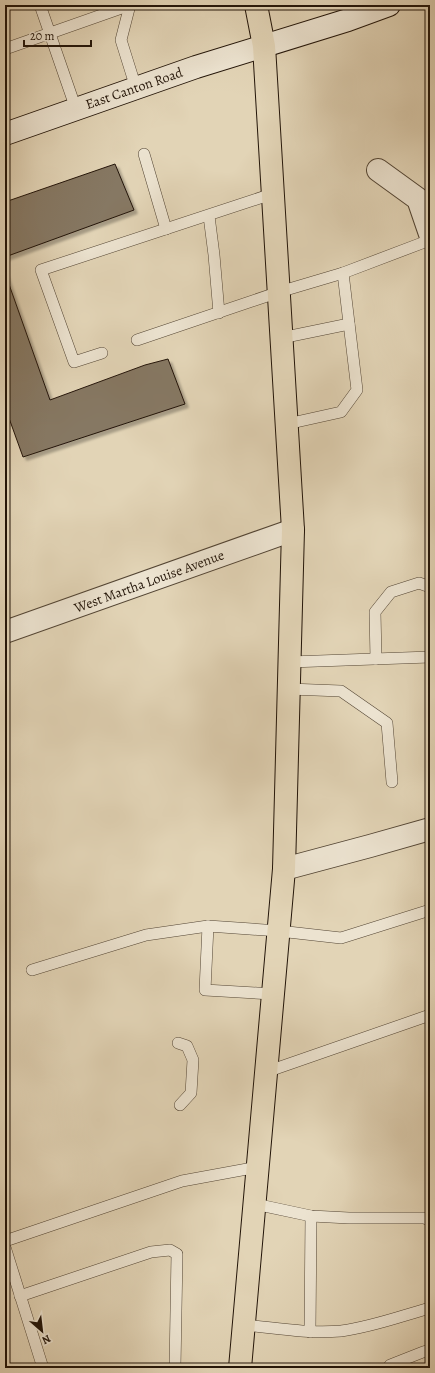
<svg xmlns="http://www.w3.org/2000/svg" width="435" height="1373" viewBox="0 0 435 1373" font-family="Alegreya,serif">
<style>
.building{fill:#867863;stroke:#231509;filter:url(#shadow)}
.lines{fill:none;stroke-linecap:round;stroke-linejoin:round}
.service-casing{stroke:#534534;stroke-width:12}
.minor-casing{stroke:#534534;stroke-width:24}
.secondary-casing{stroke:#231509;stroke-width:24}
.primary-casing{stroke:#231509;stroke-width:24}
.service{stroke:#ece3d0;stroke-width:11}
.minor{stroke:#ece3d0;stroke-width:22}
.secondary{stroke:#ece3d0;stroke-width:22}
.primary{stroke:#e2d4b6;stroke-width:22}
.labels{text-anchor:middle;stroke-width:4;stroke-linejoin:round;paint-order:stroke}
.street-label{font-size:14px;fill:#231509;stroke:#ece3d0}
</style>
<defs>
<filter id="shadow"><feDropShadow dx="3.5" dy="3.5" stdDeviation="1" flood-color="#0004"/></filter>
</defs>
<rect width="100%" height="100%" fill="#e2d4b6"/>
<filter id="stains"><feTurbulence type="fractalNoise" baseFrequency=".005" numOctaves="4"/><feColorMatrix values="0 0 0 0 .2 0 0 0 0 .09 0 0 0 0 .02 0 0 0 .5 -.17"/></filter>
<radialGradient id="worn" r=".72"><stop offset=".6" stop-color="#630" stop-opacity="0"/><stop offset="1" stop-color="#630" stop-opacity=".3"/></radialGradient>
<g class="building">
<path d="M115,164L134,210L5,257V202Z"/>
<path d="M5,273L50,400L145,365L168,359L185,404L23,457L5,407Z"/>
</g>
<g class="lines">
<defs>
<g id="service">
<path d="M40,5L76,109"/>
<path d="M130,5L121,40L136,88"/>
<path d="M5,49L130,5"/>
<path d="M144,154L166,229"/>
<path d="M209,216L214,255L219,313"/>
<path d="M281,338L349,324"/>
<path d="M137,340L279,292L343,273"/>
<path d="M102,353L74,362L41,270L272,194"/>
<path d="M287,424L341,412L357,390L343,273L430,240"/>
<path d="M376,659L375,612L391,592L419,583L430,587"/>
<path d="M290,662L430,657"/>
<path d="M289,689L341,691L387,723L392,782"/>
<path d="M32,970L146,935L208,926"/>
<path d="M273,994L205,990L208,926L279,931L341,938L430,910"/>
<path d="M178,1043L187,1046L193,1060L191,1093L180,1105"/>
<path d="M266,1072L430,1015"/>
<path d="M255,1204L311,1216L349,1218H424L430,1220"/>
<path d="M5,1241L182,1181L258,1167"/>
<path d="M5,1247L43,1368"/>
<path d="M20,1296L151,1252L170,1250L177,1254L175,1368"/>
<path d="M244,1325C276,1328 309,1334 341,1331C372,1327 401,1316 430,1308"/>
<path d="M310,1332L311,1216"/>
<path d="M388,1368L390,1365L423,1352L430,1350"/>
</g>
<g id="minor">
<path d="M378,170L418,199L430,234"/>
<path d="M5,632L293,530"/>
<path d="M284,869L370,846L430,829"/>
</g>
<path id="secondary" d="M5,134L196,67L348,20L389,5"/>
<path id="primary" d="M240,1368L284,869L293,530L264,46L256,5"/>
</defs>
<use href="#service" class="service-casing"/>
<use href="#minor" class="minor-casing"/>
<use href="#secondary" class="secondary-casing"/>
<use href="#primary" class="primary-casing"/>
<use href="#service" class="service"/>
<use href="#minor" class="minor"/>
<use href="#secondary" class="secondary"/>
<use href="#primary" class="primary"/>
</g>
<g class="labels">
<g class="street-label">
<text transform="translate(134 88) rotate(-19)" y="5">East Canton Road</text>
<text transform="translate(149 581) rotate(-20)" y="5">West Martha Louise Avenue</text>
</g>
</g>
<rect width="435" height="1373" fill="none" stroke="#e2d4b6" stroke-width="20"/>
<rect x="6" y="6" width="423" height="1361" fill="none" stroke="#231509" stroke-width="2"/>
<rect x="10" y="10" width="415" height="1353" fill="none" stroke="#231509"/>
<g transform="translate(42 1331) rotate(152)" stroke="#ece3d0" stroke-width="3" paint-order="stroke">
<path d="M0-3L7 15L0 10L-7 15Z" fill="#231509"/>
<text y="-6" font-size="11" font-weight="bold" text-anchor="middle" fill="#231509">N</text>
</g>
<path d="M24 40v6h67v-6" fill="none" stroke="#231509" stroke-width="2"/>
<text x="30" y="40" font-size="12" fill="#231509" stroke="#ece3d0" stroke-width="3" paint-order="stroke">20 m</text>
<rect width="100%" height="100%" filter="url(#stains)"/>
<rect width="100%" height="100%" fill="url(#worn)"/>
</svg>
